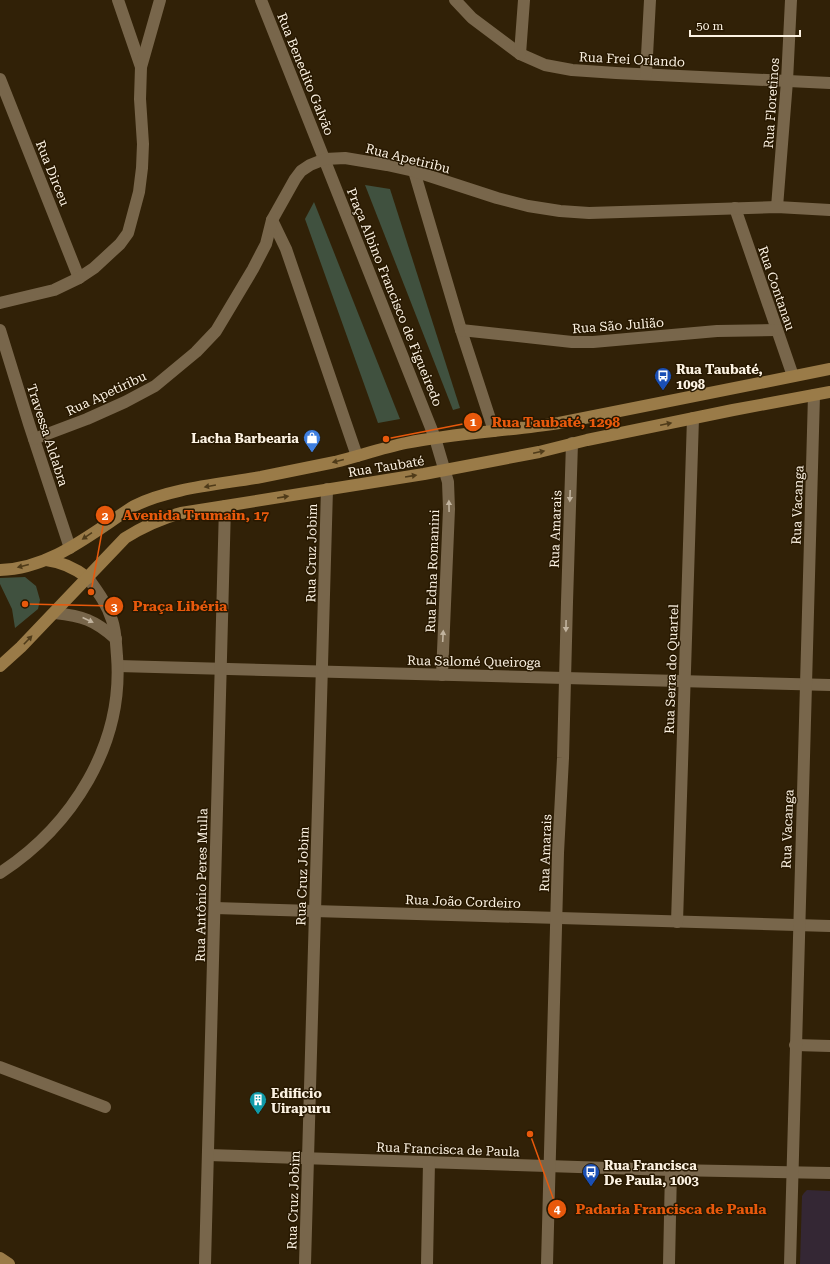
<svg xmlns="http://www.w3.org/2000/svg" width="830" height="1264" viewBox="0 0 830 1264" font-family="'Roboto Serif',serif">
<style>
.education{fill:#342734}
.green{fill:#40513f}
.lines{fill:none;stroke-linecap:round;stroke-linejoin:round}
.street{stroke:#78664b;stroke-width:12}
.secondary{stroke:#9a7b48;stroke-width:12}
.oneway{fill:#4f3b19}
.oneway2{fill:#c1b39e}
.labels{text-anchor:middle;stroke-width:3;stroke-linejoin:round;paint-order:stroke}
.street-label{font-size:13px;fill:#fcf2e2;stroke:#271800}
.poi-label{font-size:13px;font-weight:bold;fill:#fcf2e2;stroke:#271800;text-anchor:start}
.leader{fill:none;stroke:#e8590c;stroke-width:1.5}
.callout-dot{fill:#e8590c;stroke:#271800;stroke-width:1.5}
.mark-label{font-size:12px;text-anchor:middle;font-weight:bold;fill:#fff}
.callout-label{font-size:14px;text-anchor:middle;font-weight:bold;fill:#e8590c;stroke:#271800;stroke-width:3;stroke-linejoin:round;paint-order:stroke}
</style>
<rect width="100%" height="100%" fill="#312107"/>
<path class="education" d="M807,1190L830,1191V1264H800L802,1196L804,1193Z"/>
<g class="green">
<path d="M365,185L390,189L460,408L453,410Z"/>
<path d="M314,202L400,419L378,423L305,219Z"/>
<path d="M25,577L36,586L40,600L38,609L15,628L12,609L0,584V578Z"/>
</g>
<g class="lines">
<g class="street">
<path d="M118,0L141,67"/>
<path d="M261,0L435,438L448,482L449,509L442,675"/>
<path d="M455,0L472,18L520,54L545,65L572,70L616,73L830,83"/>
<path d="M520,54L524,0"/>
<path d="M646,74L650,0"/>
<path d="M0,79L79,278"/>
<path d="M414,171L461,330L494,431"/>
<path d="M777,207L787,81L791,0"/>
<path d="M735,208L793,376"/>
<path d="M272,220L286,249L357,456"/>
<path d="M0,303L54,290L79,278L94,268L120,244L128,233L139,192L142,168L143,144L140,99L141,67L160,0"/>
<path d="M0,330L29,424L70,548"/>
<path d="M461,330L572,342H593L717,331L777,330"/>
<path d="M34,439L87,419L125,402L155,386L196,352L216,331L253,269L266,244L272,220L295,179L301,171L310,165L325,159L345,158L387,165L414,171L497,198L528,206L560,211L589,213L777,207L830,210"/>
<path d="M55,613C82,616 95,620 116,639"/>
<path d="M118,666L830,685"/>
<path d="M0,873C72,826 124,745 117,656C116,645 116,631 112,620C107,604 98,592 88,578"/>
<path d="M215,908L830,926"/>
<path d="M677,922L693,418"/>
<path d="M795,1045L830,1046"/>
<path d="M0,1067L105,1107"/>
<path d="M208,1155L671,1170L830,1173"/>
<path d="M205,1264L225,506"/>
<path d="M305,1264L327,489"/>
<path d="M427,1264L429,1162"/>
<path d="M547,1264L558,853L563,758L567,602L572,443"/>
<path d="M669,1264L671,1170"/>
<path d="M790,1264L814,395"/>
</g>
<g class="secondary">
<path d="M46,560C63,562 75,568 88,578"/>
<path d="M0,570C51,569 93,532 134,506C169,488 222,484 261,477C286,472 311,467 335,462C359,456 382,448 406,443C456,433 508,431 559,423L830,369"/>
<path d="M0,666L21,647L125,538C144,526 160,519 181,513L424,474L539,452L587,440L733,410L830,392"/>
<path d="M0,1258L9,1264"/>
</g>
</g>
<defs><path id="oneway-solid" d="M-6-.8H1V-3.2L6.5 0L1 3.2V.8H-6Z"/></defs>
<g class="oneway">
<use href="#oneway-solid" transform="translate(666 424) rotate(-12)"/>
<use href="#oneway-solid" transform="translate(539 452) rotate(-12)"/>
<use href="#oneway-solid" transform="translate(338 461) rotate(166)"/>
<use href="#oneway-solid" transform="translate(411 476) rotate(-9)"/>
<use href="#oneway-solid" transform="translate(210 486) rotate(170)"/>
<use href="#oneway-solid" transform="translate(283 497) rotate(-9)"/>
<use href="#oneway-solid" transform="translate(87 536) rotate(146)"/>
<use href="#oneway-solid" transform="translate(23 566) rotate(166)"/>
<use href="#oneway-solid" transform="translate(28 640) rotate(-46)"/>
</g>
<g class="oneway2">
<use href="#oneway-solid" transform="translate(570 496) rotate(92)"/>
<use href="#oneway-solid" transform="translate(449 506) rotate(-91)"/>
<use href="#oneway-solid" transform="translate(88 620) rotate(25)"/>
<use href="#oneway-solid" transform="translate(566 626) rotate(91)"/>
<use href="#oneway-solid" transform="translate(443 636) rotate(-87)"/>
</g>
<defs>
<symbol id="bus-pin" viewBox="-11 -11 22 30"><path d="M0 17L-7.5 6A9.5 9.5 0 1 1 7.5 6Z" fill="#1a4fb4" stroke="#271800"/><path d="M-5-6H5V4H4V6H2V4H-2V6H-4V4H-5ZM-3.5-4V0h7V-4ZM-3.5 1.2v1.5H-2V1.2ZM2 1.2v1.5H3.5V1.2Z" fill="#fff"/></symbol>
<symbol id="shop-pin" viewBox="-11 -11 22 30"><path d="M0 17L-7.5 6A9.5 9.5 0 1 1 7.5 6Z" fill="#3f7fe0" stroke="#271800"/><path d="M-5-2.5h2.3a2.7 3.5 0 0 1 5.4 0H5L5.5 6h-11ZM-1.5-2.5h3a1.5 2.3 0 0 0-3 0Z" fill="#fff"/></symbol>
<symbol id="building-pin" viewBox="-11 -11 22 30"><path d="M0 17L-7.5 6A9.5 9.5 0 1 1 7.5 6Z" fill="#0f9aa8" stroke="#271800"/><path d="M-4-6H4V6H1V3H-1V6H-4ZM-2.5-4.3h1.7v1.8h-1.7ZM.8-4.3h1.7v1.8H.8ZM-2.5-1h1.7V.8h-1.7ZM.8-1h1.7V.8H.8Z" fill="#fff"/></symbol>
</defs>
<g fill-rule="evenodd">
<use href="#bus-pin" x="653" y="366" width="20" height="27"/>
<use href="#shop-pin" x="302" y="428" width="20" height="27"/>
<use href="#building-pin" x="248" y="1090" width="20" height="27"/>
<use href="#bus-pin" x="581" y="1162" width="20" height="27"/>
</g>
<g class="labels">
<g class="street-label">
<text transform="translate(632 59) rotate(3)" y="5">Rua Frei Orlando</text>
<text transform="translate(306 74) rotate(68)" y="5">Rua Benedito Galvão</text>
<text transform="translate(771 103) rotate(-86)" y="5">Rua Floretinos</text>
<text transform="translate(408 158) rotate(14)" y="5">Rua Apetiribu</text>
<text transform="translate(53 173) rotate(68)" y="5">Rua Dirceu</text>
<text transform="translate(777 288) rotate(71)" y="5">Rua Contanau</text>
<text transform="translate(395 297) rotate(68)" y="5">Praça Albino Francisco de Figueiredo</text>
<text transform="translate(618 325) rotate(-4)" y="5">Rua São Julião</text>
<text transform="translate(106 393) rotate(-25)" y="5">Rua Apetiribu</text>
<text transform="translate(48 435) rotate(72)" y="5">Travessa Aldabra</text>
<text transform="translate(386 466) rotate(-9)" y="5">Rua Taubaté</text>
<text transform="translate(797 505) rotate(-88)" y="5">Rua Vacanga</text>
<text transform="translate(555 529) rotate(-88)" y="5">Rua Amarais</text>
<text transform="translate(311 553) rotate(-89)" y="5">Rua Cruz Jobim</text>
<text transform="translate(432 571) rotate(-88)" y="5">Rua Edna Romanini</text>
<text transform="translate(474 661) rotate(1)" y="5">Rua Salomé Queiroga</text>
<text transform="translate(671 669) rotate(-88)" y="5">Rua Serra do Quartel</text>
<text transform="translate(787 829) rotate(-88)" y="5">Rua Vacanga</text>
<text transform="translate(545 853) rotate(-88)" y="5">Rua Amarais</text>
<text transform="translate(302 876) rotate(-88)" y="5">Rua Cruz Jobim</text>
<text transform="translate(201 885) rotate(-89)" y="5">Rua Antônio Peres Mulla</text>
<text transform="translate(463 901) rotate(2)" y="5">Rua João Cordeiro</text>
<text transform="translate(448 1149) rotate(2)" y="5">Rua Francisca de Paula</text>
<text transform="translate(293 1200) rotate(-88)" y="5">Rua Cruz Jobim</text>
</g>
<g class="poi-label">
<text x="676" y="374">Rua Taubaté,<tspan x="676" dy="15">1098</tspan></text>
<text x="299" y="443" text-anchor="end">Lacha Barbearia</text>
<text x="271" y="1098">Edificio<tspan x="271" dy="15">Uirapuru</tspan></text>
<text x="604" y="1170">Rua Francisca<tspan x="604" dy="15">De Paula, 1003</tspan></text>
</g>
</g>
<path class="leader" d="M386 439L473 422M91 592L105 515M25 604L114 606M530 1134L557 1209"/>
<g class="callout-dot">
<circle cx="386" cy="439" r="4"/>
<circle cx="91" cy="592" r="4"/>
<circle cx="25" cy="604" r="4"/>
<circle cx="530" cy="1134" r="4"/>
<circle cx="473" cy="422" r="10"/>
<circle cx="105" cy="515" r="10"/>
<circle cx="114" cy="606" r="10"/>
<circle cx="557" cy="1209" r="10"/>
</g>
<g class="mark-label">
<text x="473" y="426">1</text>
<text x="105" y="520">2</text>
<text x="114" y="611">3</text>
<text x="557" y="1213">4</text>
</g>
<g class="callout-label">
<text x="556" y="427">Rua Taubaté, 1298</text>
<text x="196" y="520">Avenida Trumain, 17</text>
<text x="180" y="611">Praça Libéria</text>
<text x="671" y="1214">Padaria Francisca de Paula</text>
</g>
<path d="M690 30v6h110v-6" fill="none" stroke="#fcf2e2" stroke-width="2"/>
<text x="696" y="30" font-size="12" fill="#fcf2e2" stroke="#271800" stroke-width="3" paint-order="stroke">50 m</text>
</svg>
